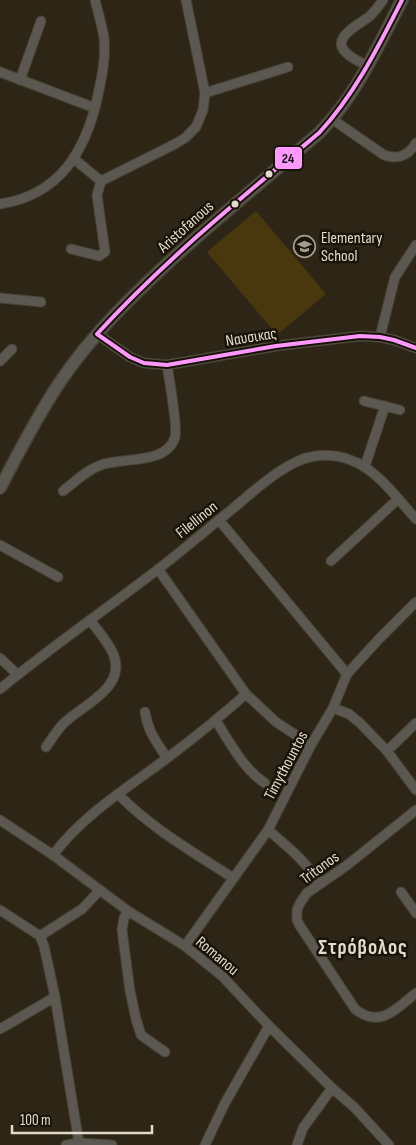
<svg xmlns="http://www.w3.org/2000/svg" width="416" height="1145" viewBox="0 0 416 1145" font-family="'Sofia Sans Condensed',sans-serif">
<style>
.green{fill:#49370e}
.lines{fill:none;stroke-linecap:round;stroke-linejoin:round}
.minor-casing{stroke:#484234;stroke-width:11}
.tertiary-casing{stroke:#484234;stroke-width:14}
.minor{stroke:#5b5852;stroke-width:9}
.tertiary{stroke:#5b5852;stroke-width:11}
.bus-1-casing{stroke:#191307;stroke-width:8}
.bus-1{stroke:#f9f;stroke-width:4}
.bus-dot{fill:#e2daca;stroke:#191307;stroke-width:2}
.labels{text-anchor:middle;stroke-width:5;stroke-linejoin:round;paint-order:stroke}
.street-label{font-size:16px;fill:#e2daca;stroke:#191307}
.poi-label{font-size:16px;fill:#e2daca;stroke:#191307;text-anchor:start}
.district-label{font-size:21px;font-weight:bold;letter-spacing:1px;fill:#e2daca;stroke:#191307}
.line-badge{stroke:#191307;stroke-width:2}
.pale-badge-label{font-size:14px;text-anchor:middle;font-weight:bold;fill:#111}
</style>
<rect width="100%" height="100%" fill="#2d2616"/>
<path class="green" d="M256,211L326,294L277,335L207,252Z"/>
<g class="lines">
<defs>
<g id="minor">
<path d="M368,66C362,63 355,60 350,56C326,39 359,25 370,16C375,11 379,6 383,0"/>
<path d="M0,72L95,108"/>
<path d="M20,80L41,21"/>
<path d="M205,93L288,67"/>
<path d="M332,119L384,155C398,160 408,156 416,143"/>
<path d="M74,159L101,181"/>
<path d="M0,204C60,195 86,151 98,95C102,76 106,57 104,38C102,25 98,12 95,0"/>
<path d="M71,249L99,256L105,252L97,195L101,181L175,144L185,138L196,127L203,110L205,93L186,0"/>
<path d="M0,298L41,302"/>
<path d="M97,334L130,357L144,363L167,365L276,346L360,336L380,337L394,340L416,348"/>
<path d="M380,337L395,277L416,245"/>
<path d="M0,361L12,349"/>
<path d="M364,401L400,410"/>
<path d="M365,466L385,406"/>
<path d="M63,491C75,482 86,470 101,465C123,457 167,465 175,437C178,428 169,378 167,365"/>
<path d="M219,520L347,674"/>
<path d="M0,545L58,577"/>
<path d="M331,561L398,499"/>
<path d="M158,569L246,694L276,722L311,745"/>
<path d="M0,658L17,674"/>
<path d="M0,689C51,647 105,610 157,570C182,551 206,530 230,511C253,492 286,460 315,456C363,449 388,488 416,519"/>
<path d="M333,708L349,714L360,723L387,751L416,790"/>
<path d="M145,712C148,732 156,741 167,758"/>
<path d="M216,721C230,742 243,769 265,783"/>
<path d="M46,747C51,740 56,732 62,725C80,706 126,689 114,656C110,644 98,631 90,620"/>
<path d="M387,751L416,723"/>
<path d="M118,794C151,828 193,852 233,878"/>
<path d="M416,810L346,866L307,893L300,903L297,910V920L300,926L355,1009C380,1029 396,1009 416,993"/>
<path d="M0,820L53,855L128,911L185,946L222,976L269,1026L332,1088L354,1107L389,1145"/>
<path d="M268,830C288,847 306,861 319,883"/>
<path d="M53,855C83,815 127,788 166,759C194,738 220,717 246,694"/>
<path d="M401,892L416,913"/>
<path d="M0,910L40,936L44,946L55,997L79,1143"/>
<path d="M128,911L124,918L122,930L130,991L136,1019L141,1035L165,1052"/>
<path d="M40,936L82,909L100,890"/>
<path d="M185,946L268,830L311,745L333,708L347,674L378,640L416,602"/>
<path d="M0,1029L55,997"/>
<path d="M66,1145L79,1143L112,1145"/>
<path d="M205,1145L225,1103L269,1026"/>
<path d="M297,1145L303,1128L332,1088"/>
</g>
<path id="tertiary" d="M0,488C19,452 37,416 60,382C90,337 130,298 169,262C218,217 269,176 319,133C356,96 378,46 402,0"/>
</defs>
<use href="#minor" class="minor-casing"/>
<use href="#tertiary" class="tertiary-casing"/>
<use href="#minor" class="minor"/>
<use href="#tertiary" class="tertiary"/>
<defs>
<path id="bus-1" d="M402,0C378,47 355,94 319,133C242,197 165,260 97,334L130,357L144,363L167,365L276,346L360,336L380,337L394,340L416,348"/>
</defs>
<use href="#bus-1" class="bus-1-casing"/>
<use href="#bus-1" class="bus-1"/>
</g>
<defs>
<symbol id="school-ring" viewBox="-11 -11 22 22"><circle r="9.5" fill="#191307" stroke="#a39b8b" stroke-width="1.5"/><path d="M0-5L7-2L0 1L-7-2ZM-4 1L0 2.5L4 1V4Q0 6-4 4Z" fill="#a39b8b"/></symbol>
</defs>
<g fill-rule="evenodd">
<use href="#school-ring" x="292" y="234" width="25" height="25"/>
</g>
<g class="bus-dot">
<circle cx="269" cy="174" r="4.5"/>
<circle cx="235" cy="204" r="4.5"/>
</g>
<g class="labels">
<g class="street-label">
<text transform="translate(185 226) rotate(-42)" y="6">Aristofanous</text>
<text transform="translate(251 336) rotate(-9)" y="6">Ναυσικας</text>
<text transform="translate(196 519) rotate(-39)" y="6">Filellinon</text>
<text transform="translate(285 765) rotate(-62)" y="6">Timythountos</text>
<text transform="translate(319 867) rotate(-36)" y="6">Tritonos</text>
<text transform="translate(218 955) rotate(40)" y="6">Romanou</text>
</g>
<g class="poi-label">
<text x="321" y="243">Elementary<tspan x="321" dy="18">School</tspan></text>
</g>
<g class="district-label">
<text x="363" y="954">Στρόβολος</text>
</g>
</g>
<rect class="line-badge" x="274" y="146" width="29" height="24" rx="5" fill="#f9f"/>
<g class="pale-badge-label">
<text x="288" y="163">24</text>
</g>
<path d="M12 1125v8h140v-8" fill="none" stroke="#e2daca" stroke-width="2.5"/>
<text x="20" y="1125" font-size="15" fill="#e2daca" stroke="#191307" stroke-width="4" paint-order="stroke">100 m</text>
</svg>
